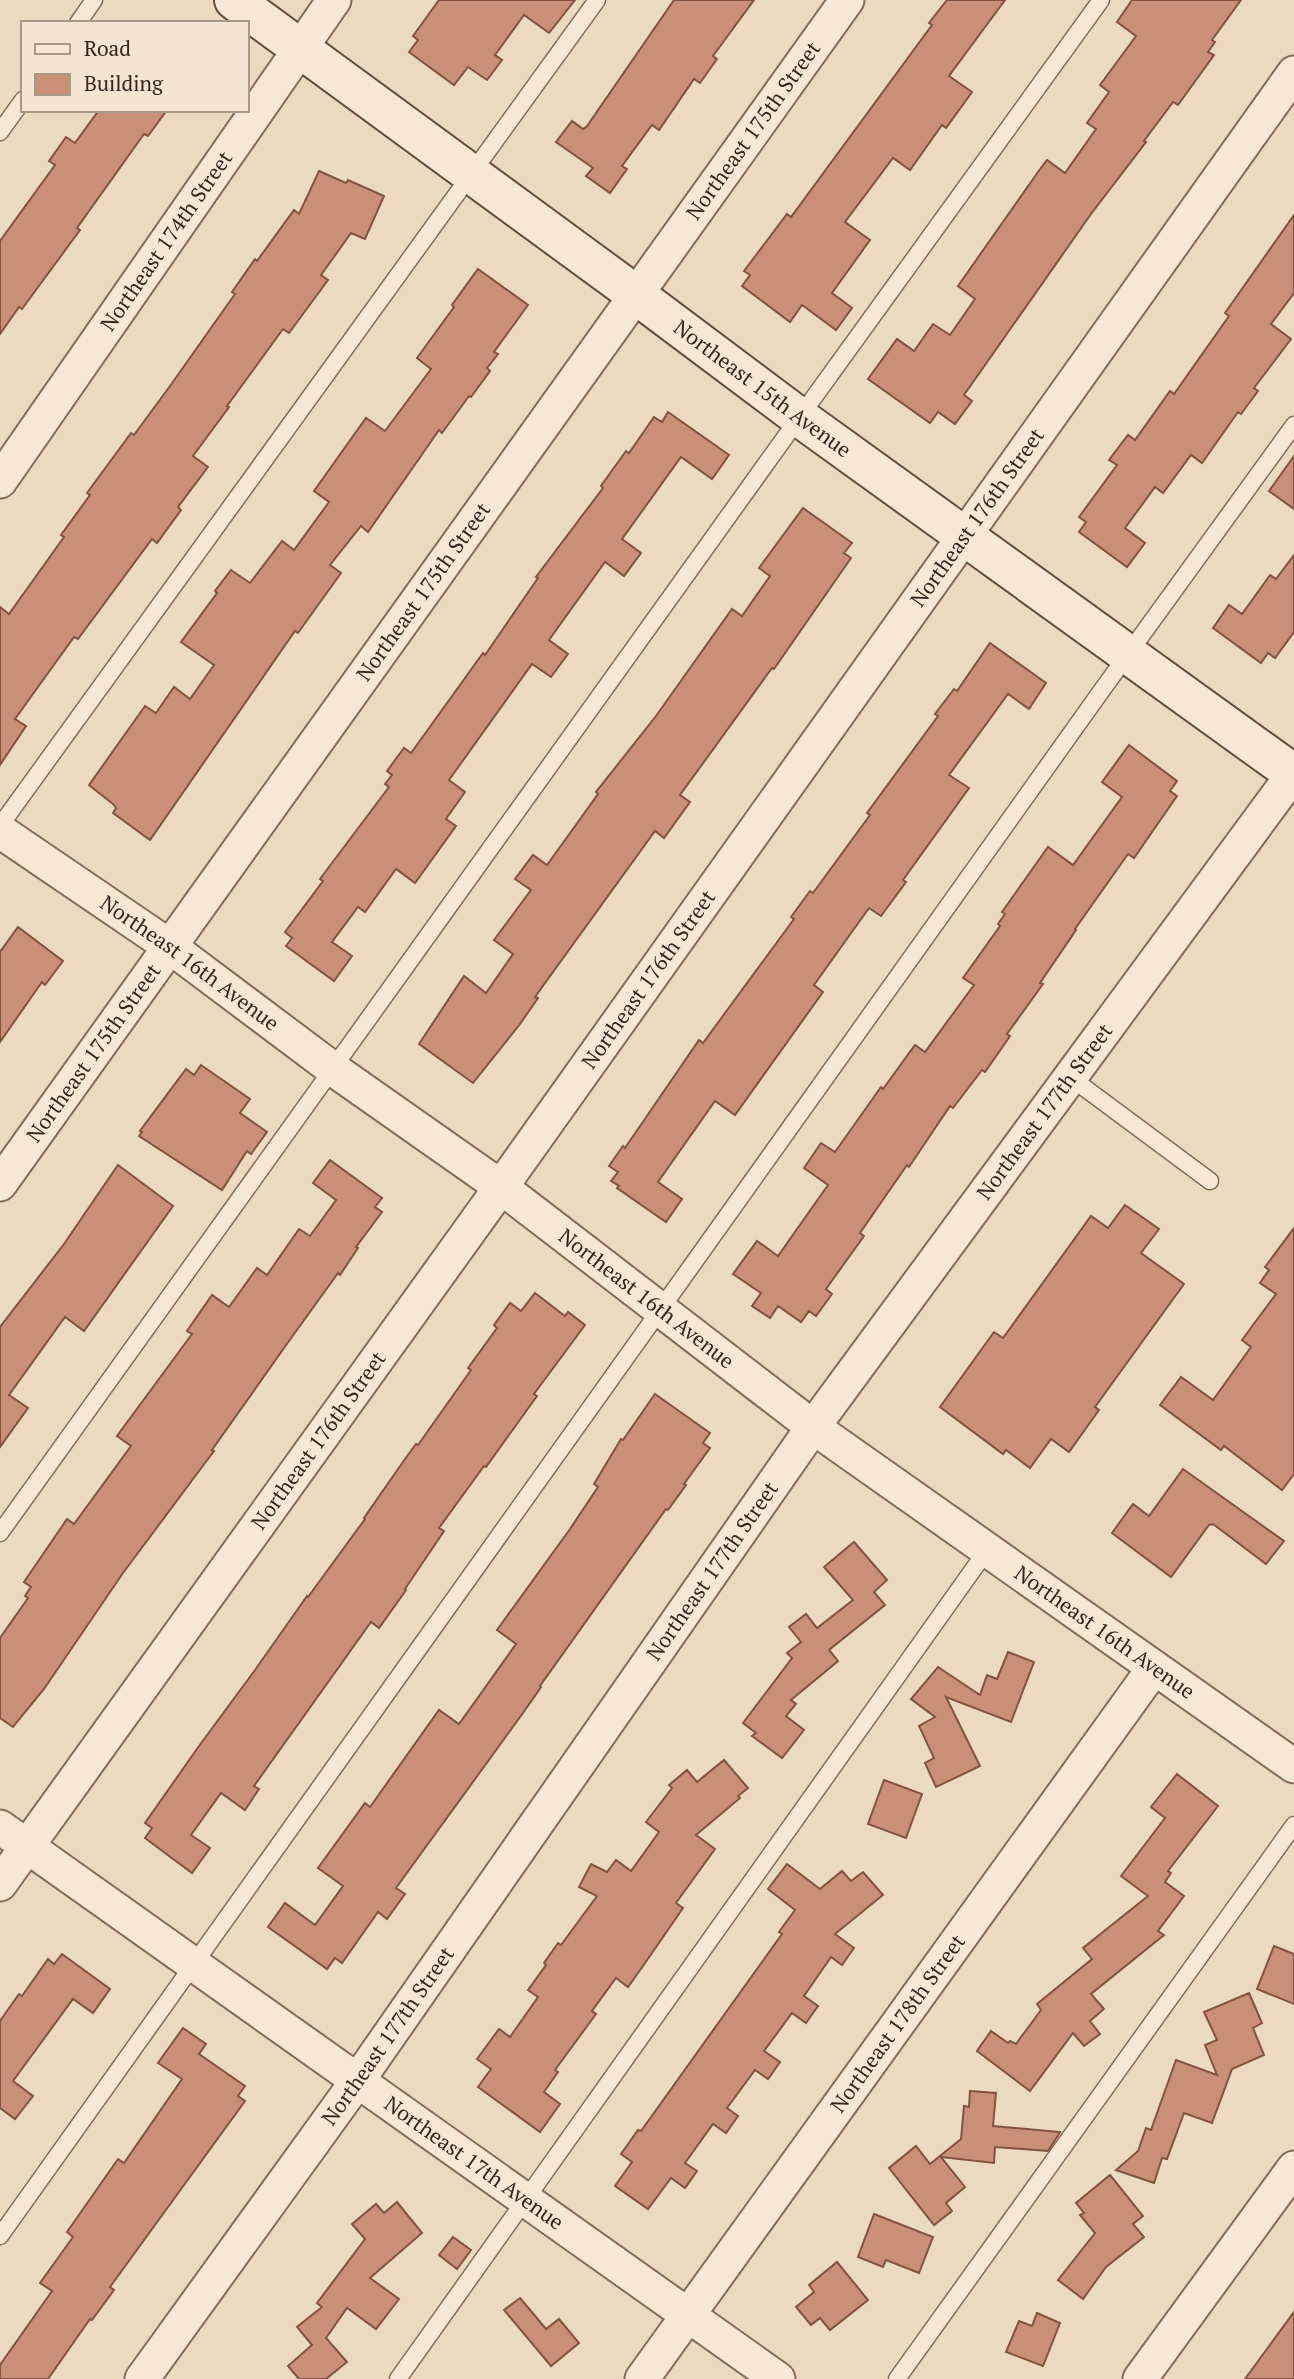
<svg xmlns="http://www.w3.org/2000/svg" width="1294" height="2379" viewBox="0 0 1294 2379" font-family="'PT Serif',serif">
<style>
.building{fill:#c98f77;stroke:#835240;stroke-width:2}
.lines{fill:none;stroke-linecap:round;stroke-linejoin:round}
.lane-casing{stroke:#856b59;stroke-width:19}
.street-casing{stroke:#856b59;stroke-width:37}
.secondary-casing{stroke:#664c3c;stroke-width:42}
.lane{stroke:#f7e8d3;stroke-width:16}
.street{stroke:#f7e8d3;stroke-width:33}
.secondary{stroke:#f7e8d3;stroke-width:38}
.labels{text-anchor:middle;stroke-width:7;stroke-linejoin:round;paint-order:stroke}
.street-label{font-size:21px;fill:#35251d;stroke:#f4e5d0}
</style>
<rect width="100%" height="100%" fill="#ecdac0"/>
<g class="building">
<path d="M439,0H575L549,33L524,15L495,55L502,60L487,80L468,67L454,85L409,52L418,40L413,36Z"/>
<path d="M674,0H754L713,56L717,59L700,83L694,79L659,130L652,125L622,166L627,169L610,193L586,176L593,168L556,142L572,121L583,129L587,126Z"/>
<path d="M947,0H1005L949,76L972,92L946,128L942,125L910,170L893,158L845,222L870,240L832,293L852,308L836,330L802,305L790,322L742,286L750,275L744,271L787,214L791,217L932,25L929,23Z"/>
<path d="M1132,0H1241L1212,40L1215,42L1208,52L1214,55L1178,105L1173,102L1144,141L1146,142L1091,214L964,395L972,401L955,424L938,412L930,423L868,379L897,339L914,351L933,324L950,335L975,299L958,286L1038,172L1047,160L1065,173L1096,129L1087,123L1109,92L1100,85L1136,36L1117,22Z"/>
<path d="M99,110H167L148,136L144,134L77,228L80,230L22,309L19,307L0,334V241L55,165L49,161L66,137L75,143Z"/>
<path d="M319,171L346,183L348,180L384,196L365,239L351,233L321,275L328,280L289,333L283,329L227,406L229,407L193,456L208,467L178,507L181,510L157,543L152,539L78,639L74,637L15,719L26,726L0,765V607L9,614L64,537L61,535L90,495L87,493L131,433L134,435L170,386L235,294L232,292L255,259L257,261L294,210L299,214Z"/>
<path d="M1294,215V293L1271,324L1291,339L1254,388L1258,391L1241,414L1238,412L1202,463L1191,455L1163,493L1155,487L1125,528L1145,543L1127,567L1079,532L1086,522L1079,517L1117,465L1109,460L1128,435L1135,440L1170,391L1174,394L1229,316L1225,313Z"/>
<path d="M478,269L528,305L494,352L498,354L487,368L490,371L471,397L469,396L442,433L439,430L368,532L361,526L330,565L341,573L298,633L295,631L150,840L113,813L116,808L113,804L89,785L145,706L156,713L174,687L190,699L214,665L181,642L217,593L215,591L231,570L250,583L282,541L294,550L329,502L314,491L366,418L385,431L431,369L417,358L454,307L452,305Z"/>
<path d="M668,412L729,455L712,479L681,457L622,539L641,553L624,576L605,562L549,640L568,654L551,677L532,664L449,780L465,792L446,819L456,826L415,883L396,869L365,912L358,907L332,942L352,956L334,981L286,946L292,938L285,932L323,881L320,879L389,787L385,784L392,775L387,771L404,748L411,753L483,653L485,655L538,578L536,577L603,488L601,486L626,451L629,453L654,417L662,422Z"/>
<path d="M1294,456V509L1269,491Z"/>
<path d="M803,508L852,543L844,553L851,558L774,669L772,668L680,795L690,802L664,838L655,831L535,997L538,998L520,1024L473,1083L419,1044L464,976L486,993L513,954L494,940L531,890L515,879L533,855L547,865L598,794L596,792L656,716L732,609L742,616L770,576L759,568Z"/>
<path d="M1294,555V632L1275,658L1268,653L1261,663L1213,628L1229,605L1242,614L1270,575L1276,579Z"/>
<path d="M990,643L1046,683L1029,709L1008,694L949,775L969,788L903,880L906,882L881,916L869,908L814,985L823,992L735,1115L715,1101L658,1182L682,1199L666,1222L617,1188L619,1186L611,1181L618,1172L609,1166L623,1146L625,1148L699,1040L703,1043L794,919L791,917L810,891L813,893L870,815L867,813L938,716L935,714L954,689L957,691Z"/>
<path d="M1129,745L1177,781L1170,791L1177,796L1134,858L1128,854L1075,929L1076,930L1040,983L1043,984L1007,1034L1010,1036L985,1072L982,1070L953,1108L950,1106L909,1167L907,1165L860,1233L864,1236L826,1289L832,1294L816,1316L809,1311L801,1322L778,1306L770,1318L752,1306L761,1293L733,1274L757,1241L778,1256L828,1185L804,1168L821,1143L835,1152L881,1087L883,1089L915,1045L925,1052L974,985L963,978L1000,926L998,924L1005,914L1002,912L1048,847L1073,865L1122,797L1102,782Z"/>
<path d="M18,927L63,961L45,985L42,982L0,1042V952Z"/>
<path d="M201,1065L250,1099L240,1113L267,1132L251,1154L247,1151L222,1190L139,1136L142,1132L140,1131L186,1069L194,1075Z"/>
<path d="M330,1160L382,1198L375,1207L382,1212L356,1247L358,1248L340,1275L338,1273L284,1348L212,1450L214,1451L205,1463L123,1573L44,1689L13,1727L0,1718V1638L28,1598L25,1596L31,1587L24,1582L67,1519L74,1524L131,1446L117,1436L192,1334L187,1331L212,1295L229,1307L257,1268L267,1275L299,1229L310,1236L336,1200L313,1183Z"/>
<path d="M118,1165L173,1206L84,1331L65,1317L9,1395L28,1408L0,1447V1327L64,1244Z"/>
<path d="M1125,1205L1159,1229L1141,1253L1184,1284L1095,1407L1099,1410L1069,1452L1051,1439L1030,1468L1006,1450L1003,1454L940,1407L994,1332L1003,1338L1091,1216L1108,1228Z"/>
<path d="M1294,1228V1474L1282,1490L1224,1446L1221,1450L1160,1405L1181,1377L1213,1400L1251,1347L1242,1340L1276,1294L1260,1283L1269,1270L1265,1267Z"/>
<path d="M535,1293L565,1316L568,1312L585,1325L534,1394L537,1396L486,1467L484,1466L439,1528L444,1531L405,1589L406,1590L379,1628L371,1622L254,1786L259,1789L245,1810L221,1793L191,1835L210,1848L192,1873L145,1838L152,1828L145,1823L199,1746L255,1670L307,1596L308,1597L365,1519L364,1518L405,1459L416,1444L418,1445L471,1370L468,1368L497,1328L494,1325L510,1303L521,1311Z"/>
<path d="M655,1394L710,1433L703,1443L710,1448L684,1484L686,1485L668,1510L666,1509L540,1686L541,1687L523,1713L396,1888L405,1894L387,1919L378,1912L342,1963L335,1958L327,1969L268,1927L285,1903L315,1925L343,1886L318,1868L365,1803L370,1807L439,1710L459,1724L516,1644L497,1630L570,1529L598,1487L594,1484L621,1439L623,1440Z"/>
<path d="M1183,1469L1284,1541L1266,1564L1213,1524L1209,1525L1171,1577L1112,1533L1133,1504L1149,1516Z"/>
<path d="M854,1542L887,1580L874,1592L885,1605L829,1650L838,1661L791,1700L796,1704L786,1716L804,1730L782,1758L752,1736L756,1733L743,1723L792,1658L787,1653L801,1642L789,1627L806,1614L817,1628L853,1600L824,1567Z"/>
<path d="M1008,1652L1034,1662L1011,1722L946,1697L980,1766L936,1787L925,1763L934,1758L919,1726L935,1717L911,1699L938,1667L980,1695L987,1675L997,1679Z"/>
<path d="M724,1760L748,1788L738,1796L740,1798L696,1835L715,1849L676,1903L683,1908L643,1966L628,1987L616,1978L592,2011L596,2014L555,2070L558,2072L544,2092L560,2104L540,2132L478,2087L491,2069L477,2059L499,2029L510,2037L538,1997L528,1990L546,1965L544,1963L558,1943L561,1945L597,1896L579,1887L591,1864L607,1872L616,1860L631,1871L659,1832L646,1822L672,1788L669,1785L687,1770L697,1782Z"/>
<path d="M1177,1774L1218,1806L1168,1871L1171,1873L1165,1882L1184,1896L1158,1931L1164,1935L1091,1994L1104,2009L1090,2021L1100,2034L1084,2046L1073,2033L1030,2091L977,2051L991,2031L1008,2043L1010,2041L1016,2044L1041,2010L1037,2004L1092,1959L1083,1948L1148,1896L1121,1876L1165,1818L1151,1807Z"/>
<path d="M884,1780L922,1794L906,1838L868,1824Z"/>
<path d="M787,1864L820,1889L842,1871L851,1881L863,1872L883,1895L835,1934L854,1948L842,1965L831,1957L804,1996L818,2006L806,2023L792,2013L764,2051L780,2062L768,2079L755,2070L727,2108L738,2116L726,2133L713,2124L685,2163L697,2171L685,2188L671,2178L648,2209L615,2186L632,2162L621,2154L638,2130L641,2131L782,1934L779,1932L795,1910L768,1889Z"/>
<path d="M1274,1946L1294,1954V2004L1257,1989Z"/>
<path d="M62,1954L110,1989L93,2013L73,1999L13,2081L33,2096L15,2119L0,2108V2021L19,1994L22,1996L48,1959L54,1964Z"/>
<path d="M1249,1993L1262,2023L1253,2028L1264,2055L1232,2069L1212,2123L1184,2113L1167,2159L1162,2158L1154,2183L1116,2170L1138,2151L1146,2128L1151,2130L1176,2060L1217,2075L1205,2045L1217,2040L1204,2012Z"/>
<path d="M183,2028L206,2044L199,2054L245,2086L238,2096L245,2101L110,2287L114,2290L92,2320L90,2319L48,2379H0V2365L52,2291L40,2283L73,2237L67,2232L118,2159L124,2163L182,2079L158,2063Z"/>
<path d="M970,2091L996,2093L993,2126L1060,2132L1059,2134L1048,2151L995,2147L994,2163L941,2157L965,2187L946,2203L952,2211L934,2225L889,2168L916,2146L930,2164L961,2139L964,2106L969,2107Z"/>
<path d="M1110,2175L1143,2216L1133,2224L1144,2237L1106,2267L1083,2299L1058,2280L1095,2233L1080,2215L1084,2213L1076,2203Z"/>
<path d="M397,2202L422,2233L370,2278L399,2299L376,2329L347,2308L326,2338L347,2362L326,2379H299L288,2366L312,2345L297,2327L322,2307L317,2303L365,2239L352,2224L376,2204L384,2213Z"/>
<path d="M874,2214L933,2237L919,2273L886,2260L883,2267L858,2257Z"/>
<path d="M453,2237L471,2250L457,2269L439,2255Z"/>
<path d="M837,2262L868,2300L830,2330L820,2318L811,2325L796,2307L814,2292L809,2285Z"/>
<path d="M520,2298L546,2329L559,2319L579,2343L551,2366L504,2310Z"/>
<path d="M1294,2312V2379H1245Z"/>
<path d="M1037,2313L1060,2323L1043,2366L1006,2352L1019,2321L1032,2326Z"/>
</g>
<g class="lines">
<defs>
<g id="lane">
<path d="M78,23L94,0"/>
<path d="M0,132L23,100"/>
<path d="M0,826L597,0"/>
<path d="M1070,1077L1210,1181"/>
<path d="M0,1533L773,454L1101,0"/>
<path d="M0,2236L1102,690L1294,425"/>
<path d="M398,2379L987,1550"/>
<path d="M897,2379L1294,1825"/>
</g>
<g id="street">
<path id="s1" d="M0,481L334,0"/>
<path id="s2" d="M0,831L169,946L333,1069L501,1187L813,1427L1294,1766"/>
<path id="s3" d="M0,1184L847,0"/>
<path id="s4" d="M0,1827L778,2379"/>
<path id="s5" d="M0,1884L501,1187L1294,73"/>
<path id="s6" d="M142,2379L358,2080L813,1427L1294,773"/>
<path id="s7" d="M642,2379L1154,1668"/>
<path d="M1140,2379L1294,2168"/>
</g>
<g id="secondary">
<path id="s8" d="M234,0L635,294L799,417L1294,774"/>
</g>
</defs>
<use href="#lane" class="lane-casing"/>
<use href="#street" class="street-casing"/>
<use href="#secondary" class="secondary-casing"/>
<use href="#lane" class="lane"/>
<use href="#street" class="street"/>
<use href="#secondary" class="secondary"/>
</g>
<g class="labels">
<g class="street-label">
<text dy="7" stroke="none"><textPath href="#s3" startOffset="1295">Northeast 175th Street</textPath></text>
<text dy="7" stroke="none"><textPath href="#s1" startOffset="292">Northeast 174th Street</textPath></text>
<text dy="7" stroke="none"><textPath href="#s8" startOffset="656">Northeast 15th Avenue</textPath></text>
<text dy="7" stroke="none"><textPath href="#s5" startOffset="1680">Northeast 176th Street</textPath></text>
<text dy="7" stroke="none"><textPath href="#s3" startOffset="728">Northeast 175th Street</textPath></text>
<text dy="7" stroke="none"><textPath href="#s2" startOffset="231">Northeast 16th Avenue</textPath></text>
<text dy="7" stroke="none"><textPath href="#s5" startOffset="1113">Northeast 176th Street</textPath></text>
<text dy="7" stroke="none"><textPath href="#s3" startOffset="161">Northeast 175th Street</textPath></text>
<text dy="7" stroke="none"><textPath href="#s6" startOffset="1556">Northeast 177th Street</textPath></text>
<text dy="7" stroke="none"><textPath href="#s2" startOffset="798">Northeast 16th Avenue</textPath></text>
<text dy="7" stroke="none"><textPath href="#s5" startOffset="546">Northeast 176th Street</textPath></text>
<text dy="7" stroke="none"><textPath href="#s6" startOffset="989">Northeast 177th Street</textPath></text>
<text dy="7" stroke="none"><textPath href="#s2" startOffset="1365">Northeast 16th Avenue</textPath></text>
<text dy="7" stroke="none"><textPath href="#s7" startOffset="438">Northeast 178th Street</textPath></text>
<text dy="7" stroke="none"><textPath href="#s6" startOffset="422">Northeast 177th Street</textPath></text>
<text dy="7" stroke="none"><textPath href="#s4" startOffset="581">Northeast 17th Avenue</textPath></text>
</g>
</g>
<rect x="21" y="21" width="228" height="91" fill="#f4e5d0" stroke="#a89888" stroke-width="2"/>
<rect x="35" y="44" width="35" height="10" fill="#f7e8d3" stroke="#a89888" stroke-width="2"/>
<text x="84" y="56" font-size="21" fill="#35251d">Road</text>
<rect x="35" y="74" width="35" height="21" fill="#c98f77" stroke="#a89888" stroke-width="2"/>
<text x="84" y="91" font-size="21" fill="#35251d">Building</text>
</svg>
